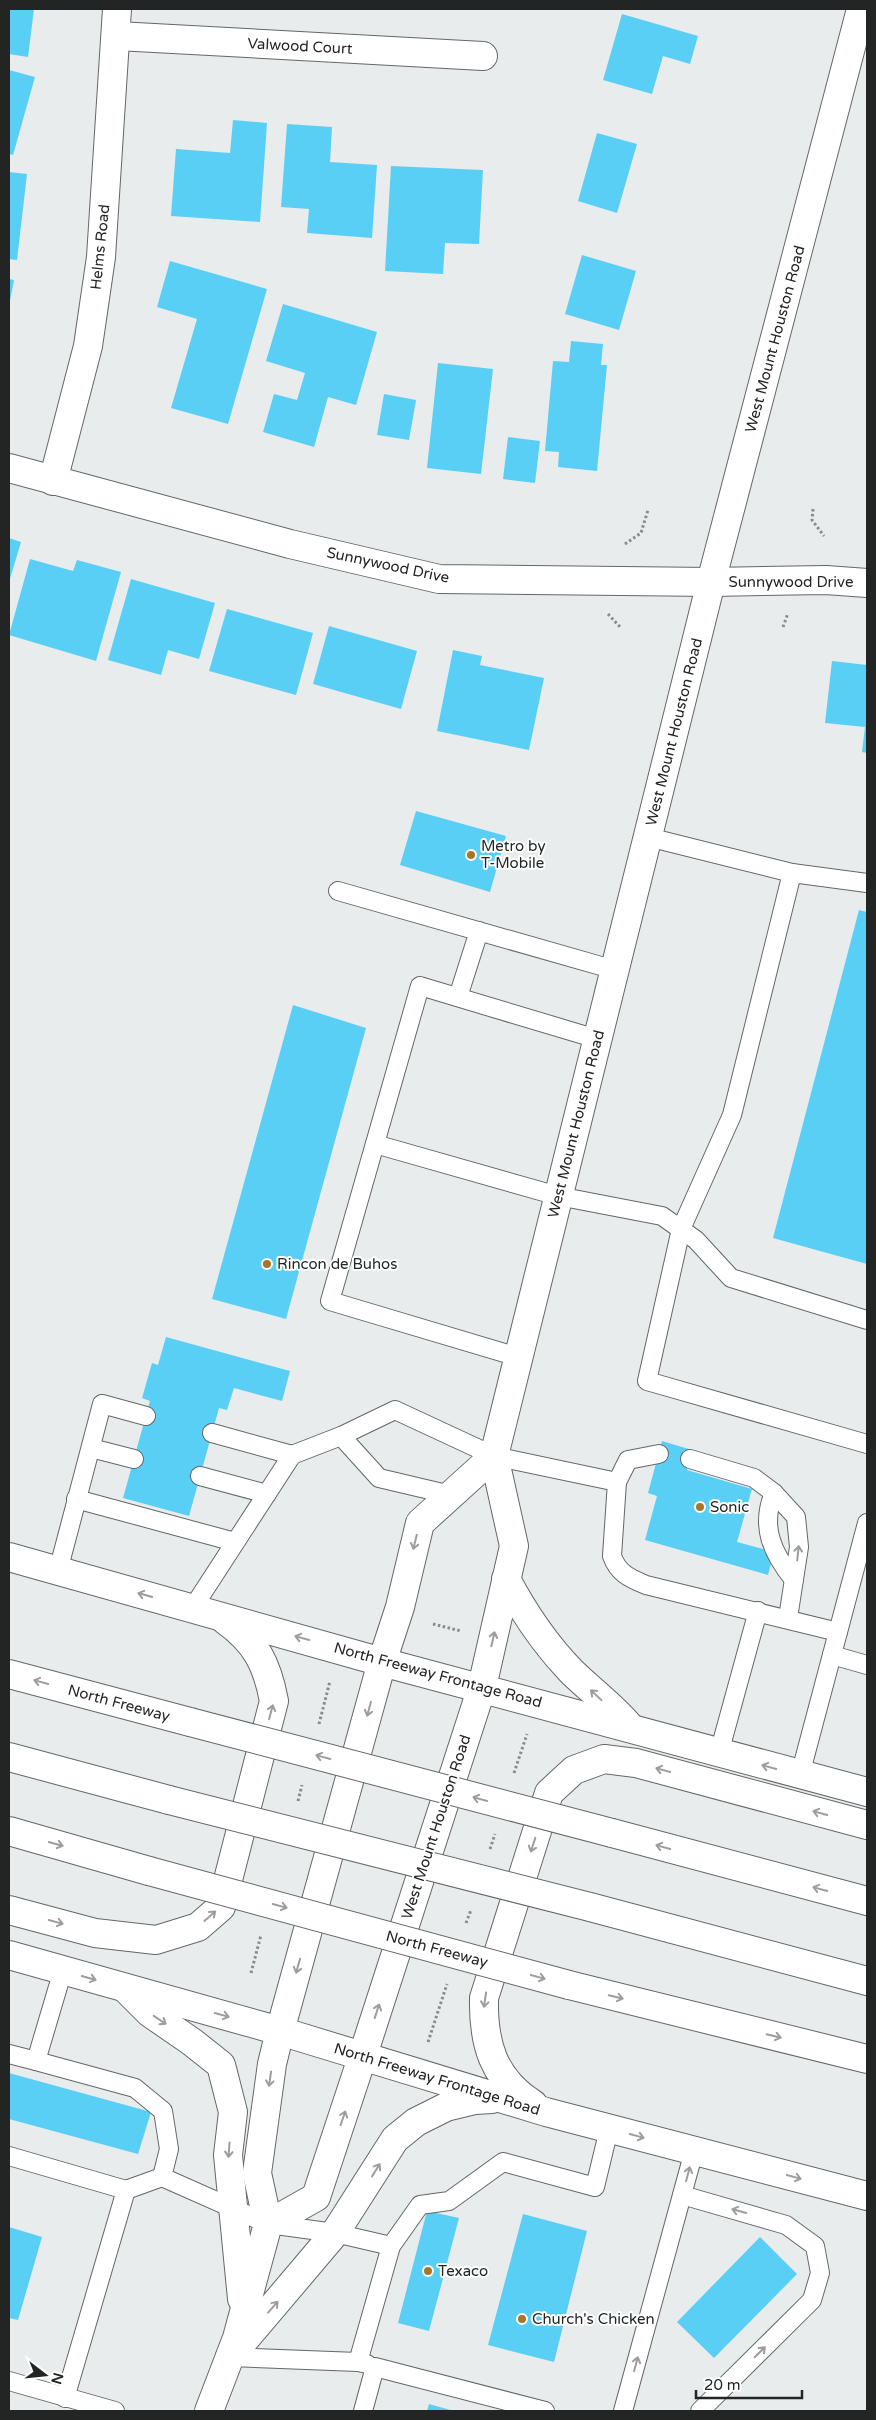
<svg xmlns="http://www.w3.org/2000/svg" width="876" height="2420" viewBox="0 0 876 2420" font-family="'Varela Round',sans-serif">
<style>
.building{fill:#5acff6}
.lines{fill:none;stroke-linecap:round;stroke-linejoin:round}
.lane-casing{stroke:#646768;stroke-width:20}
.street-casing{stroke:#646768;stroke-width:30}
.secondary-casing{stroke:#646768;stroke-width:30}
.primary-casing{stroke:#646768;stroke-width:30}
.highway-casing{stroke:#646768;stroke-width:30}
.path{stroke:#888b8c;stroke-width:3;stroke-dasharray:2.5 2.5;stroke-linecap:butt}
.lane{stroke:#fff;stroke-width:18}
.street{stroke:#fff;stroke-width:28}
.secondary{stroke:#fff;stroke-width:28}
.primary{stroke:#fff;stroke-width:28}
.highway{stroke:#fff;stroke-width:28}
.highway-bridge-casing{stroke:#646768;stroke-width:30;stroke-linecap:butt}
.highway-bridge{stroke:#fff;stroke-width:28}
.oneway{stroke:#9c9d9d}
.poi-dot{fill:#a7752c;stroke:#fff;stroke-width:2}
.labels{text-anchor:middle;stroke-width:4;stroke-linejoin:round;paint-order:stroke}
.street-label{font-size:15px;fill:#232525;stroke:#fff}
.poi-label{font-size:15px;fill:#232525;stroke:#fff;text-anchor:start}
</style>
<rect width="100%" height="100%" fill="#e8eced"/>
<g class="building">
<path d="M9,9H34L28,57L9,54Z"/>
<path d="M622,14L698,36L690,64L663,56L652,94L603,80Z"/>
<path d="M9,70L35,77L13,155L9,154Z"/>
<path d="M233,120L267,123L260,222L171,216L176,149L230,153Z"/>
<path d="M287,124L332,127L330,162L377,165L372,238L307,233L309,209L281,207Z"/>
<path d="M597,133L637,144L617,213L578,201Z"/>
<path d="M391,166L483,170L479,244L445,243L443,274L385,271Z"/>
<path d="M9,172L27,174L17,260L9,259Z"/>
<path d="M582,255L636,271L619,330L565,314Z"/>
<path d="M170,261L267,289L228,424L171,408L197,319L157,307Z"/>
<path d="M9,279L14,280L10,301L9,300Z"/>
<path d="M283,304L377,332L356,405L328,397L314,447L263,432L274,394L297,400L305,373L266,361Z"/>
<path d="M571,341L603,344L601,365H607L597,471L558,467L559,452L545,451L553,361L569,362Z"/>
<path d="M438,363L493,369L481,474L427,468Z"/>
<path d="M384,394L416,400L409,440L377,435Z"/>
<path d="M508,437L540,441L535,483L503,479Z"/>
<path d="M9,538L21,542L9,582Z"/>
<path d="M30,559L73,571L77,560L121,572L96,661L9,635Z"/>
<path d="M131,579L215,603L199,659L168,650L161,675L108,660Z"/>
<path d="M227,609L313,633L296,695L209,671Z"/>
<path d="M329,626L417,651L401,709L313,684Z"/>
<path d="M453,650L482,656L480,665L544,678L529,750L437,731Z"/>
<path d="M832,661L867,665V753L862,752L865,727L825,723Z"/>
<path d="M416,811L506,836L490,892L400,865Z"/>
<path d="M859,910L867,912V1264L773,1238Z"/>
<path d="M293,1005L366,1028L286,1319L212,1299Z"/>
<path d="M166,1337L290,1371L282,1401L234,1388L227,1410L219,1408L189,1516L123,1498L150,1401L142,1398L152,1363L158,1365Z"/>
<path d="M662,1441L692,1450L687,1470L752,1489L737,1542L774,1552L768,1575L645,1540L657,1496L648,1493Z"/>
<path d="M9,2073L151,2112L138,2154L9,2119Z"/>
<path d="M427,2211L459,2218L429,2331L398,2323Z"/>
<path d="M523,2214L587,2231L554,2362L488,2345Z"/>
<path d="M9,2227L42,2237L18,2320L9,2318Z"/>
<path d="M760,2237L797,2274L714,2358L677,2322Z"/>
<path d="M429,2404L454,2411H427Z"/>
</g>
<g class="lines">
<defs>
<g id="lane">
<path d="M648,837L792,873L732,1115L681,1229L647,1381L867,1444"/>
<path d="M792,873L867,883"/>
<path d="M338,891L615,970"/>
<path d="M458,997L479,931"/>
<path d="M375,1144L558,1196L662,1216L696,1240L731,1278L867,1320"/>
<path d="M518,1357L330,1301L420,986L597,1039"/>
<path d="M212,1433L292,1455"/>
<path d="M341,1436L379,1478L451,1495"/>
<path d="M91,1448L134,1459"/>
<path d="M690,1459L754,1478L774,1493L796,1517L799,1547L788,1618"/>
<path d="M200,1476L267,1494"/>
<path d="M617,1482L628,1460L659,1454"/>
<path d="M774,1493C760,1526 772,1553 794,1580"/>
<path d="M76,1499L235,1542"/>
<path d="M58,1571L102,1404L146,1416"/>
<path d="M192,1609L292,1455L341,1436L395,1410L494,1456L617,1482L612,1556C618,1573 629,1578 646,1585L838,1632"/>
<path d="M832,1655L867,1665"/>
<path d="M719,1753L758,1611"/>
<path d="M800,1775L867,1523"/>
<path d="M9,2054L36,2061L63,1970"/>
<path d="M36,2061L135,2088L163,2111L169,2149L162,2177L268,2224L335,2233L391,2246"/>
<path d="M9,2156L126,2190L65,2398"/>
<path d="M126,2190L162,2177"/>
<path d="M682,2195L786,2225L815,2246L820,2273L812,2300L700,2411"/>
<path d="M230,2357L358,2362L367,2364"/>
<path d="M358,2362L391,2246L420,2205L449,2201L503,2162L595,2187L609,2129"/>
<path d="M9,2381L115,2411"/>
<path d="M363,2411L375,2367L545,2411"/>
<path d="M623,2411L694,2151"/>
</g>
<g id="street">
<path d="M117,36L483,56"/>
<path d="M9,468L290,544L439,579L711,582L826,580L867,583"/>
<path d="M53,481L88,346L101,257L117,9"/>
</g>
<g id="secondary">
<path d="M9,1557L382,1662L867,1792"/>
<path d="M506,1579C524,1613 544,1643 571,1671C590,1690 613,1706 630,1727"/>
<path d="M9,1910L95,1933L156,1940L198,1927L221,1907L274,1701C267,1664 256,1642 225,1620"/>
<path d="M9,1955L280,2031L546,2112L867,2196"/>
<path d="M127,1990L150,2013L192,2042L221,2065L233,2112L228,2155L242,2299"/>
<path d="M533,2104C493,2079 483,2043 484,1998L549,1793L574,1770L604,1759L636,1763L867,1825"/>
<path d="M268,2224L316,2197L362,2058"/>
<path d="M230,2357L335,2233L395,2139L416,2122L446,2107L475,2100L492,2099"/>
<path d="M209,2411L237,2338L268,2224L257,2173L272,2064L280,2031"/>
</g>
<g id="primary">
<path d="M280,2031L382,1662L400,1607L420,1523L494,1456"/>
<path d="M362,2058L482,1687L514,1546L494,1456L711,582L861,9"/>
</g>
<g id="highway">
<path d="M9,1674L190,1722"/>
<path d="M9,1757L169,1800"/>
<path d="M9,1831L149,1871"/>
<path d="M612,1833L867,1901"/>
<path d="M590,1907L867,1981"/>
<path d="M569,1985L867,2059"/>
</g>
</defs>
<use href="#lane" class="lane-casing"/>
<use href="#street" class="street-casing"/>
<use href="#secondary" class="secondary-casing"/>
<use href="#primary" class="primary-casing"/>
<use href="#highway" class="highway-casing"/>
<g class="path">
<path d="M813,509L812,520L824,536"/>
<path d="M625,544L641,533L648,510"/>
<path d="M608,614L621,628"/>
<path d="M783,627L788,613"/>
<path d="M433,1624L461,1631"/>
<path d="M319,1724L330,1681"/>
<path d="M514,1773L527,1734"/>
<path d="M298,1801L302,1785"/>
<path d="M490,1849L495,1834"/>
<path d="M466,1923L471,1910"/>
<path d="M251,1973L261,1935"/>
<path d="M428,2042L447,1984"/>
</g>
<use href="#lane" class="lane"/>
<use href="#street" class="street"/>
<use href="#secondary" class="secondary"/>
<use href="#primary" class="primary"/>
<use href="#highway" class="highway"/>
<defs>
<g id="highway-bridge">
<path d="M190,1722L612,1833"/>
<path d="M169,1800L590,1907"/>
<path d="M149,1871L569,1985"/>
</g>
</defs>
<use href="#highway-bridge" class="highway-bridge-casing"/>
<use href="#highway-bridge" class="highway-bridge"/>
</g>
<defs><path id="oneway-shaft" d="M-6 0H5M1.5-3L5.5 0L1.5 3" fill="none" stroke-width="1.6" stroke-linecap="round" stroke-linejoin="round" transform="scale(1.25)"/></defs>
<g class="oneway">
<use href="#oneway-shaft" transform="translate(415 1542) rotate(104)"/>
<use href="#oneway-shaft" transform="translate(798 1553) rotate(-84)"/>
<use href="#oneway-shaft" transform="translate(145 1595) rotate(-164)"/>
<use href="#oneway-shaft" transform="translate(302 1638) rotate(-165)"/>
<use href="#oneway-shaft" transform="translate(493 1639) rotate(-77)"/>
<use href="#oneway-shaft" transform="translate(41 1682) rotate(-165)"/>
<use href="#oneway-shaft" transform="translate(596 1695) rotate(-137)"/>
<use href="#oneway-shaft" transform="translate(369 1709) rotate(105)"/>
<use href="#oneway-shaft" transform="translate(271 1712) rotate(-75)"/>
<use href="#oneway-shaft" transform="translate(323 1757) rotate(-165)"/>
<use href="#oneway-shaft" transform="translate(769 1767) rotate(-165)"/>
<use href="#oneway-shaft" transform="translate(663 1770) rotate(-165)"/>
<use href="#oneway-shaft" transform="translate(480 1799) rotate(-165)"/>
<use href="#oneway-shaft" transform="translate(820 1813) rotate(-165)"/>
<use href="#oneway-shaft" transform="translate(56 1844) rotate(16)"/>
<use href="#oneway-shaft" transform="translate(533 1845) rotate(108)"/>
<use href="#oneway-shaft" transform="translate(663 1847) rotate(-165)"/>
<use href="#oneway-shaft" transform="translate(820 1889) rotate(-165)"/>
<use href="#oneway-shaft" transform="translate(280 1906) rotate(15)"/>
<use href="#oneway-shaft" transform="translate(210 1916) rotate(-41)"/>
<use href="#oneway-shaft" transform="translate(56 1922) rotate(15)"/>
<use href="#oneway-shaft" transform="translate(298 1966) rotate(106)"/>
<use href="#oneway-shaft" transform="translate(538 1977) rotate(15)"/>
<use href="#oneway-shaft" transform="translate(89 1978) rotate(16)"/>
<use href="#oneway-shaft" transform="translate(616 1997) rotate(14)"/>
<use href="#oneway-shaft" transform="translate(485 2000) rotate(98)"/>
<use href="#oneway-shaft" transform="translate(377 2011) rotate(-72)"/>
<use href="#oneway-shaft" transform="translate(222 2015) rotate(15)"/>
<use href="#oneway-shaft" transform="translate(160 2020) rotate(34)"/>
<use href="#oneway-shaft" transform="translate(774 2036) rotate(14)"/>
<use href="#oneway-shaft" transform="translate(270 2079) rotate(98)"/>
<use href="#oneway-shaft" transform="translate(343 2118) rotate(-71)"/>
<use href="#oneway-shaft" transform="translate(637 2136) rotate(15)"/>
<use href="#oneway-shaft" transform="translate(229 2150) rotate(94)"/>
<use href="#oneway-shaft" transform="translate(376 2170) rotate(-58)"/>
<use href="#oneway-shaft" transform="translate(688 2174) rotate(-75)"/>
<use href="#oneway-shaft" transform="translate(794 2177) rotate(15)"/>
<use href="#oneway-shaft" transform="translate(739 2211) rotate(-164)"/>
<use href="#oneway-shaft" transform="translate(273 2307) rotate(-49)"/>
<use href="#oneway-shaft" transform="translate(760 2352) rotate(-45)"/>
<use href="#oneway-shaft" transform="translate(636 2364) rotate(-75)"/>
</g>
<g class="poi-dot">
<circle cx="471" cy="855" r="5"/>
<circle cx="267" cy="1264" r="5"/>
<circle cx="700" cy="1507" r="5"/>
<circle cx="428" cy="2271" r="5"/>
<circle cx="522" cy="2319" r="5"/>
</g>
<g class="labels">
<g class="street-label">
<text transform="translate(300 46) rotate(3)" y="5">Valwood Court</text>
<text transform="translate(100 247) rotate(-84)" y="5">Helms Road</text>
<text transform="translate(775 339) rotate(-75)" y="5">West Mount Houston Road</text>
<text transform="translate(388 565) rotate(12)" y="5">Sunnywood Drive</text>
<text x="791" y="587">Sunnywood Drive</text>
<text transform="translate(674 732) rotate(-76)" y="5">West Mount Houston Road</text>
<text transform="translate(576 1124) rotate(-76)" y="5">West Mount Houston Road</text>
<text transform="translate(438 1675) rotate(15)" y="5">North Freeway Frontage Road</text>
<text transform="translate(119 1703) rotate(15)" y="5">North Freeway</text>
<text transform="translate(436 1827) rotate(-72)" y="5">West Mount Houston Road</text>
<text transform="translate(437 1949) rotate(15)" y="5">North Freeway</text>
<text transform="translate(437 2079) rotate(17)" y="5">North Freeway Frontage Road</text>
</g>
<g class="poi-label">
<text x="481" y="851">Metro by<tspan x="481" dy="17">T-Mobile</tspan></text>
<text x="277" y="1269">Rincon de Buhos</text>
<text x="710" y="1512">Sonic</text>
<text x="438" y="2276">Texaco</text>
<text x="532" y="2324">Church's Chicken</text>
</g>
</g>
<rect width="876" height="2420" fill="none" stroke="#232525" stroke-width="20"/>
<g transform="translate(45 2375) rotate(106)" stroke="#ffffff" stroke-width="4" paint-order="stroke">
<path d="M0-4L9 19L0 12L-9 19Z" fill="#232525"/>
<text y="-8" font-size="14" font-weight="bold" text-anchor="middle" fill="#232525">N</text>
</g>
<path d="M696 2390v8h106v-8" fill="none" stroke="#232525" stroke-width="2.5"/>
<text x="704" y="2390" font-size="15" fill="#232525" stroke="#ffffff" stroke-width="4" paint-order="stroke">20 m</text>
</svg>
